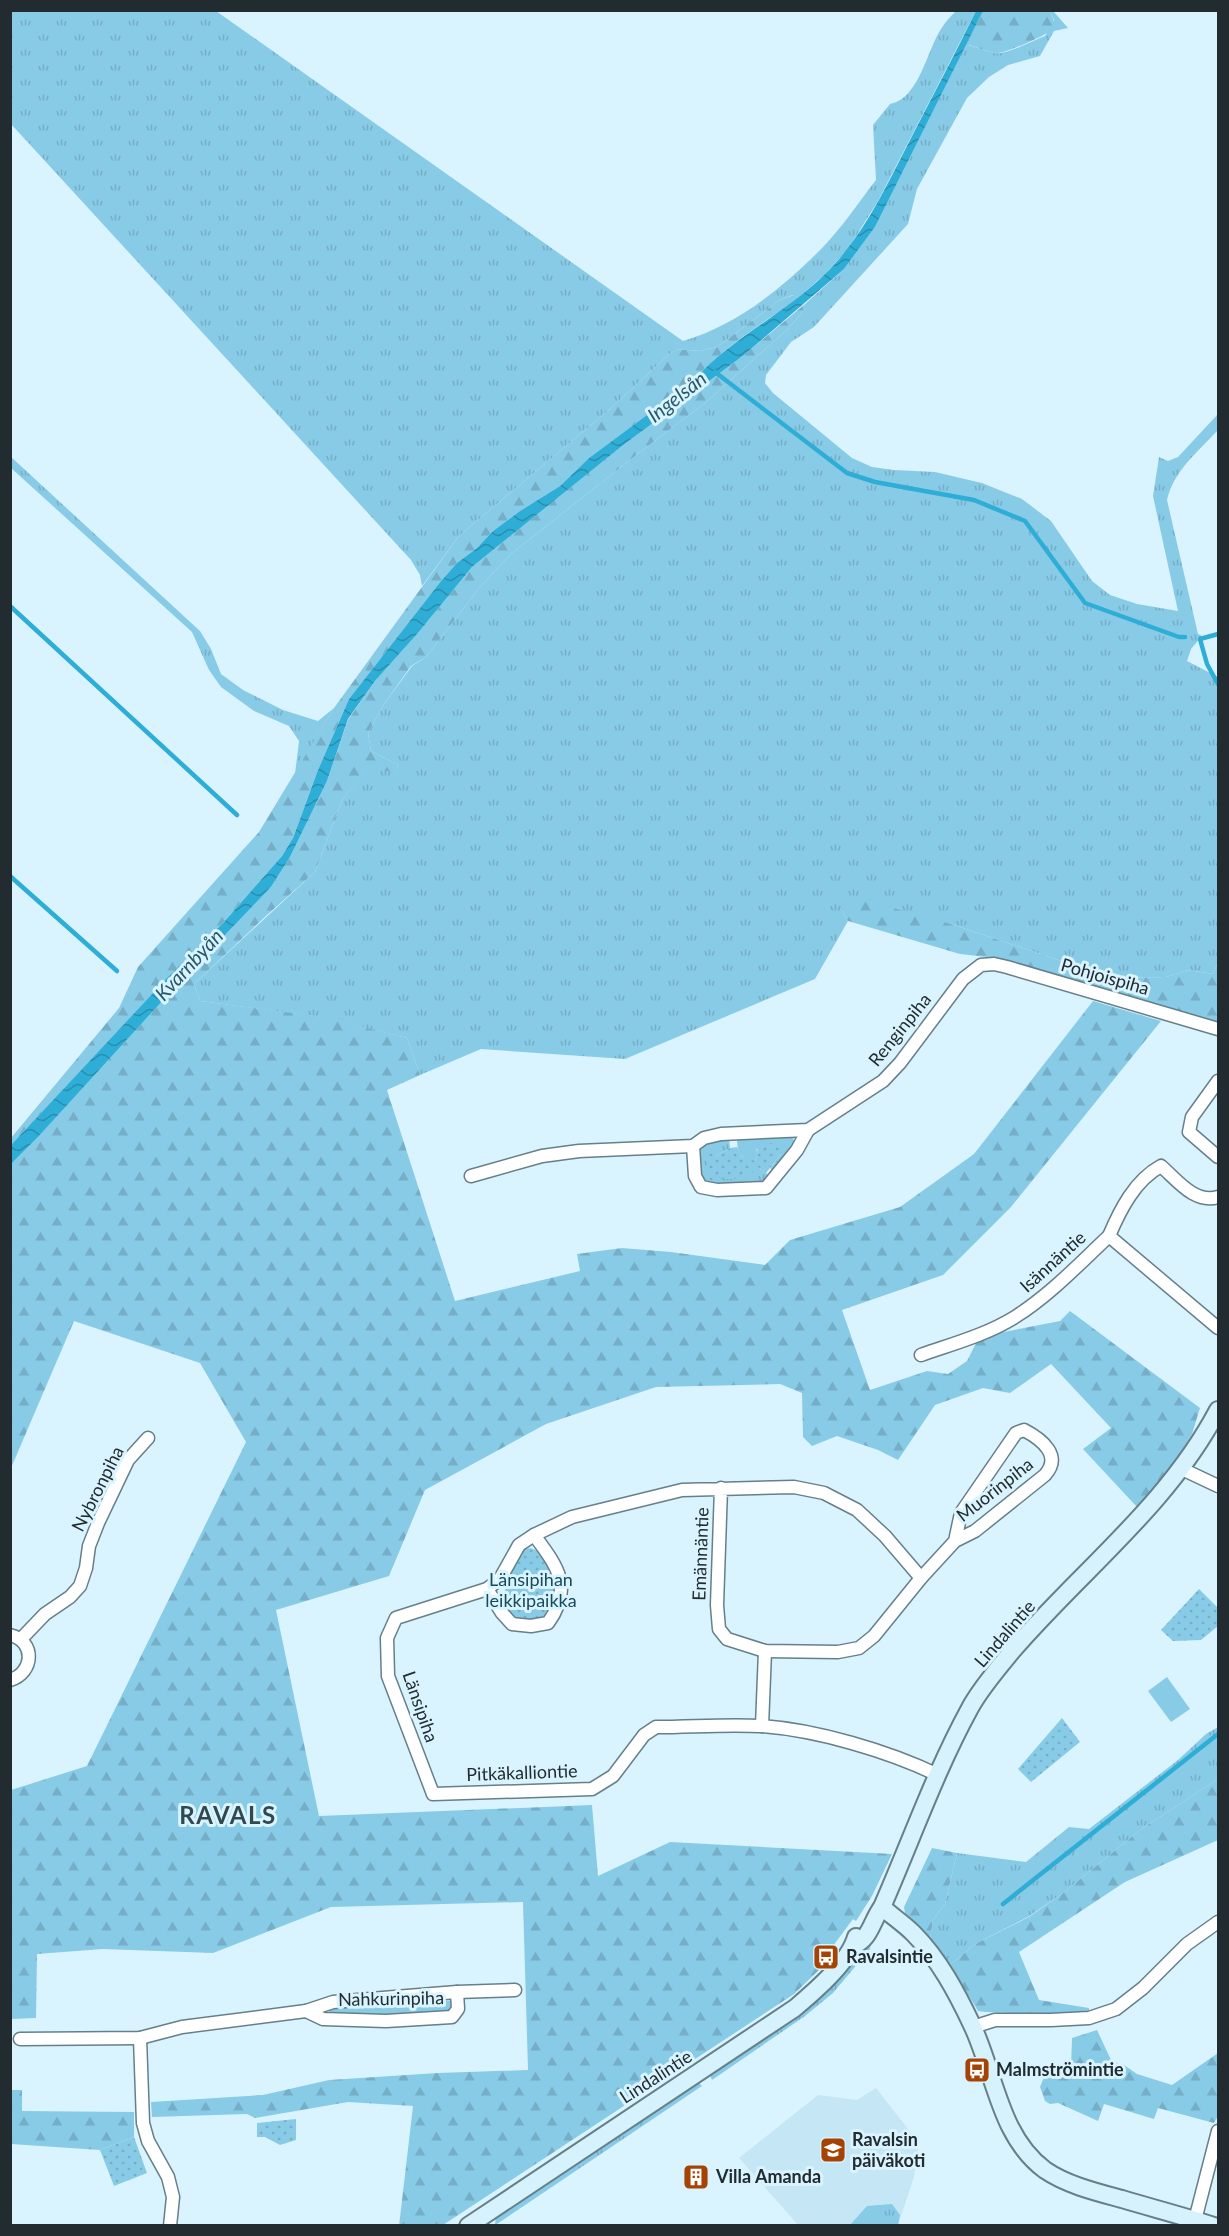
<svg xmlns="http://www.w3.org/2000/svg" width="1229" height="2236" viewBox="0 0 1229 2236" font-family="Lato,sans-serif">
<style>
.built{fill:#c4e6f5}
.grass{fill:url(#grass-tufts)}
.forest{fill:url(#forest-firs)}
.park{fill:url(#park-dots)}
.garden{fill:#88cbe6}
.water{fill:url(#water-waves)}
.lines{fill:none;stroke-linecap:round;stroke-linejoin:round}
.stream{stroke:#2eaed6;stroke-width:4.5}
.street-casing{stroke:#667f89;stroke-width:15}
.secondary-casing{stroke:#667f89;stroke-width:20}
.street{stroke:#fff;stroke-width:12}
.secondary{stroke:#d5f2fd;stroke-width:16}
.labels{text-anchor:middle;stroke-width:6;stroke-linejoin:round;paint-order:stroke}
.street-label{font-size:18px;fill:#222c30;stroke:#d9f4ff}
.park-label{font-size:18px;fill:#174a5b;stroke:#d9f4ff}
.poi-label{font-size:18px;font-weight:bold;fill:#222c30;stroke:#d9f4ff;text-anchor:start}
.water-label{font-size:20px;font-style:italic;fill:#27586a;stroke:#d9f4ff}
.district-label{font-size:24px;font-weight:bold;letter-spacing:1.5px;fill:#314851;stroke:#d9f4ff}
</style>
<defs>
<pattern id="grass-tufts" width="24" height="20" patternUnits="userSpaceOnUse" patternTransform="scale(1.5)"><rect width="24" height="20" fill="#88cbe6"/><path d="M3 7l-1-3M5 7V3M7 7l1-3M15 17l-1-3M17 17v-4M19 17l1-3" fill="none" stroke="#75aec6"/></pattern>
<pattern id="forest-firs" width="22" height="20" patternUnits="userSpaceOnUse" patternTransform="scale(1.5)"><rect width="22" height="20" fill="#88cbe6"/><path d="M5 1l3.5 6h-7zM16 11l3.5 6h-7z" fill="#75aec6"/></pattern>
<pattern id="park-dots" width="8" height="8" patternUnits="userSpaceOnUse" patternTransform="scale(1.5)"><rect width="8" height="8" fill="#88cbe6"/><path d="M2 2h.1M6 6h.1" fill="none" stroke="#75aec6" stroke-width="1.8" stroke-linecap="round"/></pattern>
<pattern id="water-waves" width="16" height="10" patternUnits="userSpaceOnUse" patternTransform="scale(1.5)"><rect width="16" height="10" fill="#2eaed6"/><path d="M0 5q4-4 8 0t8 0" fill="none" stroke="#278eae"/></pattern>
</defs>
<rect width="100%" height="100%" fill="#d9f4ff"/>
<path class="built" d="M876,2088L919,2143L914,2177L898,2225H798L739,2158L818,2095L857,2100Z"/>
<g class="grass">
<path d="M11,11H216L683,341C738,325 785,286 824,246C843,226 859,202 876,180L873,125L890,104C919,99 927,50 941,29C945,22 951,16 956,11H976L878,201L848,249L825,274L798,298L793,295L780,300L717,347L700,351L675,349L610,409L459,536L422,586L420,575L411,560L11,124Z"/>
<path d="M1050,11L1054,12L1068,28L1054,31L1040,56L1008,65L989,77L967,98L917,189L908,224L814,327L791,342L766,375L765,383L773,393L852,458L872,467L894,470L935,472L982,483L1022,499L1051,521L1092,581L1110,595L1137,604L1178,611L1153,496L1159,457L1168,461L1178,457L1218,414V430C1198,452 1174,470 1167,500L1198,634L1202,636L1191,649L1187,661L1218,677V962L1213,974L1188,970L1166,977L1112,978L948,923L842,911L848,921L815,979L625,1059L481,1049L420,1075L407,1038L321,1017L200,1001L194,984L315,872L342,800L370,764L396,773L398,765L371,751L368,733L384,704L412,666L426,657L480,587L511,554L640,452L705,403L789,328L803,311L805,304L844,269L875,227L964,48L968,45C977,47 987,52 996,53C1006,55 1034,40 1045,36L1054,20Z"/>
<path d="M10,456L200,631L211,649L221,674L243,690L283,710L318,721L334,708L295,774L299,741L289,726L254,711L221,687L209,670L192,632L11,468Z"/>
<path d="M792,1136L796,1146L773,1171L770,1168L780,1155L756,1149L758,1152L755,1161C740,1161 737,1151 737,1138Z"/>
<path d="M729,1139L730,1148L716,1156L708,1155L758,1167L771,1177L761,1184L712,1186L702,1182L698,1150L714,1141Z"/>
<path d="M1218,1727V1779L1140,1830L1063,1893L1028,1917L975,1944L950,1965L930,1940L933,1920L945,1904L957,1853L1026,1862L1069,1827L1089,1829L1178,1760L1206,1734Z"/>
<path d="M871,1942L870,1949L833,1993L805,2016L712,2080L709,2073L859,1948Z"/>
<path d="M451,2001L452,2014L383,2017L329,2016L330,2007L361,2003Z"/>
<path d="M698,2082L702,2086L497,2224H495L496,2217Z"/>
<path d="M892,2204L900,2215L898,2225H843H850L867,2206Z"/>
</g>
<g class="forest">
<path d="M983,11H1050C1052,16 1056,22 1052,29C1048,35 1004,54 996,53C987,52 977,47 969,45L964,48Z"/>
<path d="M794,295L798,298C790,306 780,311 771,317C745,335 715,356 694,380L589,458L560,486L520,511L493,531L477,548L457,563L441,581L349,699L318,770L293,838L282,856L224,922L157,989L11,1145V1138L119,1008L138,967L259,832L334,708L459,536L610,409L675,349L700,351L717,347L780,300Z"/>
<path d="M805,304L803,311L789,328L705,403L640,452L511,554L480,587L426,657L411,666L384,704L368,733L371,751L398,765L396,774L370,765L342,800L315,872L266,916L194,984L200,1001L324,1017L407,1038L420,1075L387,1090L455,1301L580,1271L577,1254L622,1248L671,1252L765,1265L790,1240L900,1207L974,1154L1093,1001L1161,1021L1011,1207L943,1275L842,1310L870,1390L927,1371L948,1374L967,1361L976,1343L993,1334L1060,1321L1070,1311L1200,1408L1192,1434L1170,1470L1137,1507L1083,1449L1111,1428L1051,1364L1010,1393L983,1388L935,1405L898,1460L878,1450L837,1436L812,1446L803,1437L802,1393L780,1384L656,1387L546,1424L425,1490L389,1576L276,1610L319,1816L592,1805L598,1876L670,1842L892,1854L872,1896L856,1921L853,1919L830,1950L826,1947L814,1963L820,1969L794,1994L443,2225L399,2226L413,2106L348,2102L255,2118L247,2114L152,2117L151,2102L263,2095L329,2080L438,2073L528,2070L523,1902L331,1907L213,1953L103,1949L37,1954L36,2018L11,2019V1790L87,1766L246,1442L200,1363L74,1321L11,1468V1164L39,1136L176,986L271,887L290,857L327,781L348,720L375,681L418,633L472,567L622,446L744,355Z"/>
<path d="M867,901L948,923L1112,978L1166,977L1188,970L1213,974L1218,962V1024L995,958L960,954L848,921L842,911L850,903Z"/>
<path d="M1218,1779V1840L1125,1882L1019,1952L1039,2000L1089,2008V2012L1068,2015L985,2012L978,2011L950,1965L975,1944L1029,1917L1063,1893L1140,1830Z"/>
<path d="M932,1848L957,1853L945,1904L933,1920L930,1940L905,1913L904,1907Z"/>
<path d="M1097,2030L1112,2062L1124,2065L1137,2074L1172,2085L1218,2053V2116L1214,2123L1158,2108L1154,2119L1104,2104L1098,2121L1058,2103L1050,2104L1045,2101L1040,2087L1046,2072L1052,2069L1071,2068L1072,2038Z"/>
<path d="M10,2090H22V2111L134,2112V2137L100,2150L11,2144Z"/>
</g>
<g class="park">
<path d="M780,1143V1155L766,1173L758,1167L747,1178L709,1180C707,1170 704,1159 712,1150L715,1152L716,1156L730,1148L737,1147L742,1157L755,1161L758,1152L756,1144Z"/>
<path d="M530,1548C567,1557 566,1639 512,1617C499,1589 506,1575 521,1550Z"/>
<path d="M1199,1589L1218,1608V1626L1201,1640L1173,1641L1161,1630Z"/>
<path d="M1062,1718L1080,1742L1031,1782L1018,1769Z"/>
<path d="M296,2119V2140L280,2145L265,2137H257V2123Z"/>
<path d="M134,2137L147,2173L114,2186L100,2150Z"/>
</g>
<path class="garden" d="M1167,1677L1190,1709L1171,1722L1148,1691Z"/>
<path class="water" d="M976,11H983L875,227L844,269L744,355L622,446L472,567L418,633L375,681L348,719L327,781L290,857L271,887L176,986L39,1136L11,1164V1145L168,977L224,922L282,856L293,838L318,770L349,699L441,581L457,563L477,548L493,531L520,511L560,486L589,458L694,380C731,338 785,314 825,274C863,237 886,187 910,140C932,97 955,54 976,11Z"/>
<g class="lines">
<g class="stream">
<path d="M715,372L847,473L875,482L974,500L1025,521L1085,603L1179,637H1185"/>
<path d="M10,606L237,815"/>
<path d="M1218,634L1200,639L1207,664L1218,684"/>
<path d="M10,876L117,971"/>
<path d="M1003,1904L1218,1734"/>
</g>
<defs>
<g id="street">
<path d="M1218,1081L1192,1117L1189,1132L1218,1157"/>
<path d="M693,1146L695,1176L701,1187L717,1190L766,1188L797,1150L808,1130"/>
<path d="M471,1176L542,1156L579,1151L693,1146L704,1138L721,1134L808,1130L883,1081L900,1063L963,979L981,965L994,964L1007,967L1218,1029"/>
<path d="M1109,1236C1120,1210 1135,1180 1161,1166C1178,1181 1195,1204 1218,1197"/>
<path d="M921,1355C952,1344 986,1335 1015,1317C1050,1295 1079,1264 1109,1236L1218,1328"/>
<path d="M1182,1469L1218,1486"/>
<path d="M721,1488L717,1605L719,1629L727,1639L765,1651L838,1652L859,1648L874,1636L921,1578L885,1536L857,1510L824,1493L794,1487L682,1490L572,1517L534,1535L519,1545L500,1579L487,1589L396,1618L387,1638L388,1676L433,1794L592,1789L613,1776L644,1735L656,1727C691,1727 727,1724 761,1726C817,1730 888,1751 938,1775"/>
<path d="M921,1578L955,1541L975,1531L1045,1475C1062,1456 1043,1440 1024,1430L1016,1433L961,1513L955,1541"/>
<path d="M487,1589L502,1613L512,1624L531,1626L548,1623C574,1587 557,1566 534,1535"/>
<path d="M10,1635C36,1641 34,1673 10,1680"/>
<path d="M21,1639L45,1614L70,1597L80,1586L86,1568L89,1546L98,1523L128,1460L148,1438"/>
<path d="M762,1726L765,1651"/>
<path d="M306,2011L333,2002L457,1992L515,1990"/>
<path d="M973,2027L995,2020H1051L1089,2018L1116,2009L1143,1988L1187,1944L1218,1922"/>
<path d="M140,2038L143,2123L148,2141L168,2177L173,2197L170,2226"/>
<path d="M20,2039L140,2038L182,2027L306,2011L323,2019L386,2021L452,2017L458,2009L457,1992"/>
<path d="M1195,2220L1218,2131"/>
</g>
<g id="secondary">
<path d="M882,1907C892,1916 904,1924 913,1933C939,1959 957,1993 972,2025C995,2073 999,2136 1045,2170C1067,2185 1096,2192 1122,2199C1152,2208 1183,2216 1214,2226"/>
<path d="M853,1946C871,1938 871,1922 882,1907C911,1841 935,1772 970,1708C980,1689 999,1667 1013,1650C1082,1570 1168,1505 1218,1410"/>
<path d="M468,2226L795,2008C815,1991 849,1962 856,1937"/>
</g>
</defs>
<use href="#street" class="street-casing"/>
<use href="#secondary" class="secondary-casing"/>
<use href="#street" class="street"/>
<use href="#secondary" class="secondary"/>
</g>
<defs>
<symbol id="bus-square" viewBox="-11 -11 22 22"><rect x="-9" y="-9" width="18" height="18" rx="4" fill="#a54305" stroke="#d9f4ff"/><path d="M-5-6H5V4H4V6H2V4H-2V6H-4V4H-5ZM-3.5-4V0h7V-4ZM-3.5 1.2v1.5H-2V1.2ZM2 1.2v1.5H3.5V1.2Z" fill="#fff"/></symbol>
<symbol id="school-square" viewBox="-11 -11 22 22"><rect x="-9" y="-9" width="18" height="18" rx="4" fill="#a54305" stroke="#d9f4ff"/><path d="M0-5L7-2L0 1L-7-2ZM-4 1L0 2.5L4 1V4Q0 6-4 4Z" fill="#fff"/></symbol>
<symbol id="building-square" viewBox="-11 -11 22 22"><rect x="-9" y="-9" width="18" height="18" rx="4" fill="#a54305" stroke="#d9f4ff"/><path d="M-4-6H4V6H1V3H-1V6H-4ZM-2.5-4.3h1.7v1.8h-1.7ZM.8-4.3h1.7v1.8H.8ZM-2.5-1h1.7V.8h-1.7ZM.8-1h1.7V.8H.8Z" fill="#fff"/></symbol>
</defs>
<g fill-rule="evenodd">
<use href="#bus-square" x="811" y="1942" width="30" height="30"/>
<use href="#bus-square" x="962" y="2055" width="30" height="30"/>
<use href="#school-square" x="818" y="2135" width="30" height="30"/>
<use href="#building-square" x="681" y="2162" width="30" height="30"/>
</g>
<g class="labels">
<g class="street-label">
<text transform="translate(1105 977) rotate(16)" y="6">Pohjoispiha</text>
<text transform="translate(900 1030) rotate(-51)" y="6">Renginpiha</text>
<text transform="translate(1053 1262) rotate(-42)" y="6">Isännäntie</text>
<text transform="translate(98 1489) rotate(-63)" y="6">Nybronpiha</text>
<text transform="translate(995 1490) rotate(-38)" y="6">Muorinpiha</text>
<text transform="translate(701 1554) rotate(-88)" y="6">Emännäntie</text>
<text transform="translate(1005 1634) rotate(-49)" y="6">Lindalintie</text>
<text transform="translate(420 1707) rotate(71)" y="6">Länsipiha</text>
<text transform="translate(522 1773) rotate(-2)" y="6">Pitkäkalliontie</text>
<text transform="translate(391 1999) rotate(-1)" y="6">Nahkurinpiha</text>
<text transform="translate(656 2077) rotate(-33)" y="6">Lindalintie</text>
</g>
<g class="park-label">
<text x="531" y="1586">Länsipihan<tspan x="531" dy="21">leikkipaikka</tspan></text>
</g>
<g class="poi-label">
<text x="846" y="1963">Ravalsintie</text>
<text x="996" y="2076">Malmströmintie</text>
<text x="852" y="2146">Ravalsin<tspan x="852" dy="21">päiväkoti</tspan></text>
<text x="716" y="2183">Villa Amanda</text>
</g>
<g class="water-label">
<text transform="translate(677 397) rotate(-38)" y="7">Ingelsån</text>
<text transform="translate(189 965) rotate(-47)" y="7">Kvarnbyån</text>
</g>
<g class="district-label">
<text x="228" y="1824">RAVALS</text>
</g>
</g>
<rect width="1229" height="2236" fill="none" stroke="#222c30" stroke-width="24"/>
</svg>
